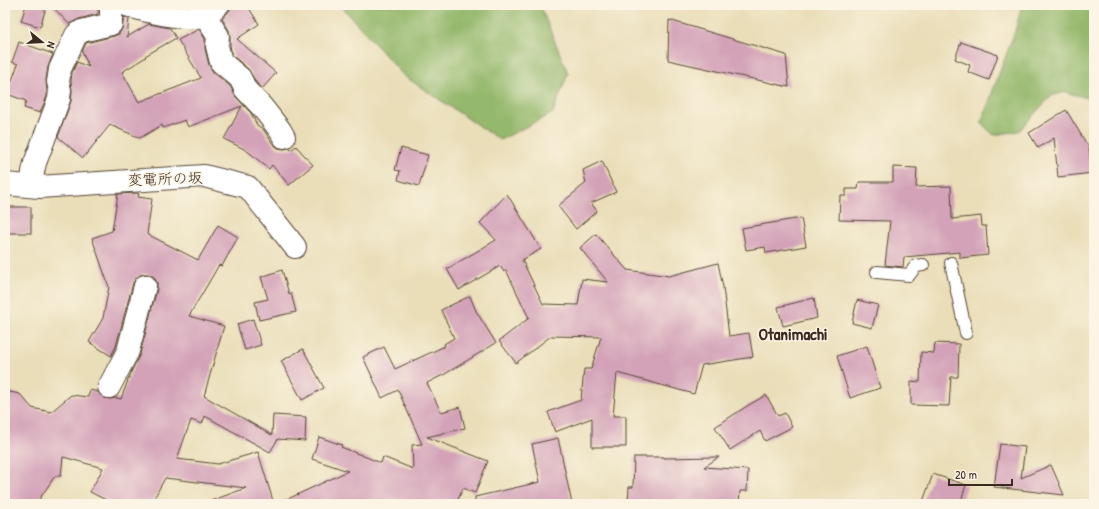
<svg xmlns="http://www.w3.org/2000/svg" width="1099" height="509" viewBox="0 0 1099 509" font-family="'Patrick Hand','Klee One',sans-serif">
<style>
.forest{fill:#94b86c;stroke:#687145}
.building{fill:#d3a2b8}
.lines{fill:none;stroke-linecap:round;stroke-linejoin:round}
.lane-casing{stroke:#554535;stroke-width:14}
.street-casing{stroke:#554535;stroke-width:24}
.lane{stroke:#fff;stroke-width:12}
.street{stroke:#fff;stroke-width:22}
.labels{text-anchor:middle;stroke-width:3;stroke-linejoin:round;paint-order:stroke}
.street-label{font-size:15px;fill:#3b2a1e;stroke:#fcf5e5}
.quarter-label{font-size:17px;font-weight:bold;fill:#3b2a1e;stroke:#fcf5e5}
</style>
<rect width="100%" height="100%" fill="#fcf5e5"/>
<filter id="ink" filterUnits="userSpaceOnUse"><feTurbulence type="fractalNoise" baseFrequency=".025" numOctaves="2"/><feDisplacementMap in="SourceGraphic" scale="8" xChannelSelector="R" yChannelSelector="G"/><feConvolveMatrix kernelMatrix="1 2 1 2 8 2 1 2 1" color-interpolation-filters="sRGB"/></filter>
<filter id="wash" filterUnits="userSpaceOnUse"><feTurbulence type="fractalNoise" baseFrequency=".012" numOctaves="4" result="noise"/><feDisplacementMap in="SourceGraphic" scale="16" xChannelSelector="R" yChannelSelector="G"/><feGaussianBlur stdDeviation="0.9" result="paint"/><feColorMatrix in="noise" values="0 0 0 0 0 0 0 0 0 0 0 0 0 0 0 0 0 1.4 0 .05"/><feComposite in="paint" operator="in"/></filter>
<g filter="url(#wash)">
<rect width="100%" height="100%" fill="#eadeb9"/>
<g class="forest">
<path d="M340,5H538L541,8L568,73L553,113L500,140L404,76Z"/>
<path d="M1022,5H1094V98H1087L1065,92L1051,96L1019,131L994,135L981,123L1015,31Z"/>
</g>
<g id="blocks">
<g class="building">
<path d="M26,5H47L40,27L21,21Z"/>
<path d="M51,5H77L81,9L88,5H98V14L79,19L69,24Z"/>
<path d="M230,5H247L259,24L237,39L276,73L262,89L256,82L248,69L232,55L230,45V37L229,30L222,19L230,10Z"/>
<path d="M124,17L129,19L127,37L149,24L170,28L176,38L145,56L146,57L122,72L139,102L201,78L178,40L199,29L205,39V49L209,65L213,72L230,86L236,97L251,113L257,125L263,129L273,144L278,148L284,149L289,148L291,150L296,146L313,165L289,185L272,165L269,169L246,150L224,139L242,106L188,127L185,120L163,128L162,125L140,138L110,125L83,158L58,137L71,101L72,91L71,81L72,73L77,62L89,67L82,52L86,43L114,36L119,34L122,29Z"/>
<path d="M669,20L786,55L789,87L668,60Z"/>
<path d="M19,42L53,54L48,67L46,80L47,91V96L40,113L24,108L26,101L7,94L18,64L12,62Z"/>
<path d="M961,42L998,55L989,80L968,72L970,65L955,59Z"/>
<path d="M1066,110L1089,148L1092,173L1058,177L1054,138L1038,148L1029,133Z"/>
<path d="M401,148L428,155L419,186L398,180L400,171L395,170Z"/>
<path d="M602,161L616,192L591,203L597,211L576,229L558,206L586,183L583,170Z"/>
<path d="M893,167L917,168L916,187L951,186L952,219L981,216L982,226H986L988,255L960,258V252L904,257L903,267L885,265L890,221L839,220L840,196H846V189H858L859,182H893Z"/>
<path d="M136,193L139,194L138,197L152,199L147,234L198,260L218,225L238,237L222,266L219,265L189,316L224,326L204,396L272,435L273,415L306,417L305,441L278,439L270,452L205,416L202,424L191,420L177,459L218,464L258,452L274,504H208V502L246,488L165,478L151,504H114L90,492L103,468L63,457L61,476H55L36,504H5V391L20,394L32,408L51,412L71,395L88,397L90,390L98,392L104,398L110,399L116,398L121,399L132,370L140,354L157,289V283L154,277L149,274H142L136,278L133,283L116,346L111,356L89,342L103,318L109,287L92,238L112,231L118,194Z"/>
<path d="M507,194L541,249L522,260L543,304L578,305L582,279L608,282L580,248L596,234L627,270L669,276L718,263L723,287L729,336L749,333L753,357L702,365L694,394L617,373L613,416H626V447H592V418L555,432L548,412L581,400L584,369H591L601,337L551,336L516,363L499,341L529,318L506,270L504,272L500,266L459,290L447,269L496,240L480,223Z"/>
<rect x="7" y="207" width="24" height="26"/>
<path d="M801,218L806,246L766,253L765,247L746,250L742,228Z"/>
<path d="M282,270L289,294L291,293L296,312L259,320L255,302L268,299L261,277Z"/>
<path d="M470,296L476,311L496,343L445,374L427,383L441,412L460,407L465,428L427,437L488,461L475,493L463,488L456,504H277L348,471L312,459L319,437L342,445L341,447L381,463L383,457L413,469L412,445L422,444L398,390L382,398L363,357L384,347L395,369L445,346L444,344L454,338L441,310Z"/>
<path d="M814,298L817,318L783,326L778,307Z"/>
<path d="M857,300L878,305L872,328L852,323Z"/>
<path d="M253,319L261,345L245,350L237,324Z"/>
<path d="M935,343L959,344L958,377H951L949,406L911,405V381L920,382L921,352L934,353Z"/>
<path d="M867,346L880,388L850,398L837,356Z"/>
<path d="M303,349L324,388L302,400L281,361Z"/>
<path d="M766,395L778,416L785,413L792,427L765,441L760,431L730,450L715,427L747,406Z"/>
<path d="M558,438L572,504H475V497L540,482L532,444Z"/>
<path d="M1000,444L1025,447L1021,478L1051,465L1064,495L994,487Z"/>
<path d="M634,457H664V458L719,457L704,467L748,470L747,491H740L739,504H658L628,503L629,487H633Z"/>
<path d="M933,474L966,485L960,504H922Z"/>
</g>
</g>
</g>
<g filter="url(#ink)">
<use href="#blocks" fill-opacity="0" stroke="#554535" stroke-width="1"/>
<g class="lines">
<defs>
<g id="lane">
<path d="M951,263L966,333"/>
<path d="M877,272L909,275L916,266L923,265"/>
</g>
<g id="street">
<path d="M126,5C143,11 190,22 206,15C211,13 214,8 218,5"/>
<path d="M205,16L218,36L217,46L221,62L240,78L243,84L245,89L262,107L280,130L284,137"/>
<path d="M5,184L39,187L204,176L248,187L295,247"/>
<path d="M31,186L33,172L35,163L59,99L60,90L58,82L60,69L76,35L82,31L111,24V5"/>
<path d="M109,387L128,351L145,286"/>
</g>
</defs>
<use href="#lane" class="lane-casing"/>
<use href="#street" class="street-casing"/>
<use href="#lane" class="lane"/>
<use href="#street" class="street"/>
</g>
</g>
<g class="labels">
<g class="street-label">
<text transform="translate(165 179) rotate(-2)" y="5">変電所の坂</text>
</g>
<g class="quarter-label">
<text x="793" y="340">Otanimachi</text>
</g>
</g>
<rect width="1099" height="509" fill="none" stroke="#fcf5e5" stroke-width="20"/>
<g transform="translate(42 42) rotate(108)" stroke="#fcf5e5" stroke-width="3" paint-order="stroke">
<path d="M0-3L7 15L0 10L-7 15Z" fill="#3b2a1e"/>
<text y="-6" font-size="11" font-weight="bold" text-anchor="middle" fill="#3b2a1e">N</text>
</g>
<path d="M949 479v6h63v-6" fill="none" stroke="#3b2a1e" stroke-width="2"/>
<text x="955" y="479" font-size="12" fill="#3b2a1e" stroke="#fcf5e5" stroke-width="3" paint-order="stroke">20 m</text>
</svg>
